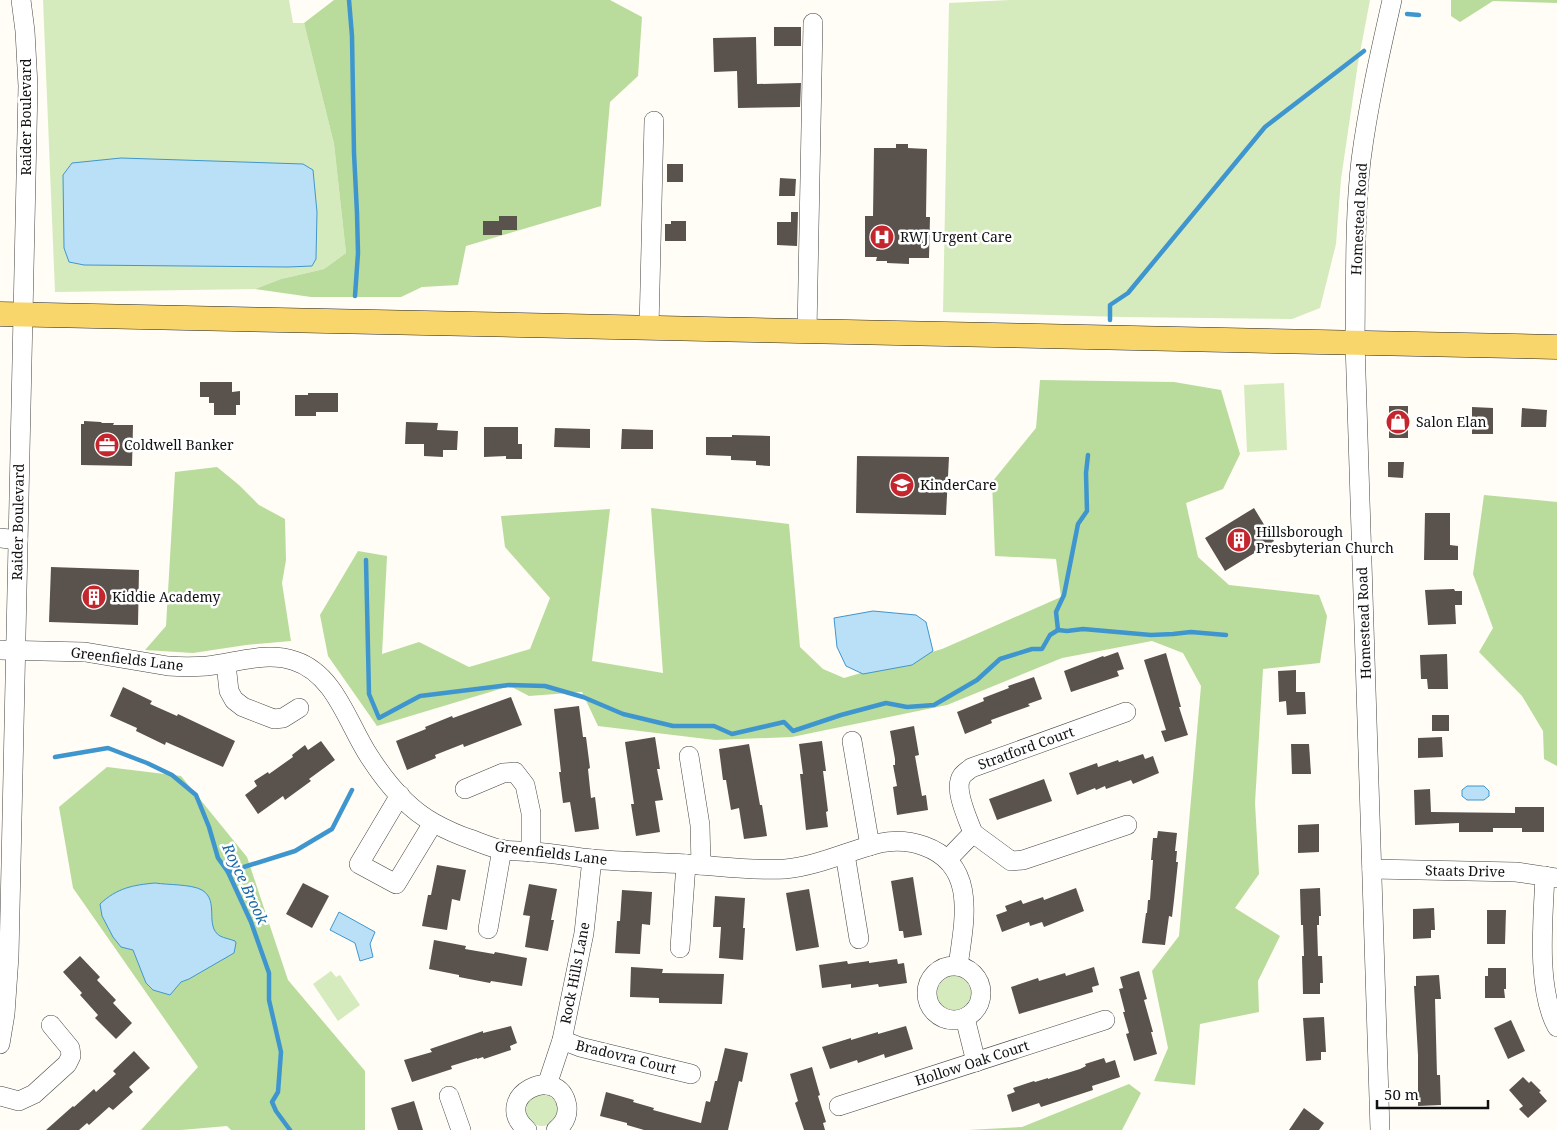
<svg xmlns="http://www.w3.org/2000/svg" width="1557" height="1130" viewBox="0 0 1557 1130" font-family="'Noto Serif',serif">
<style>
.green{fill:#d5ebbd}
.forest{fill:#b9dc9c}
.water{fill:#b9e0f7;stroke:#3f96cf}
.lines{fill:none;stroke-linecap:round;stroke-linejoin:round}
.stream{stroke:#3f96cf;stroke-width:4.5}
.building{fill:#5a524d}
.minor-casing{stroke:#444;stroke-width:20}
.major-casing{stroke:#222;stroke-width:25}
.minor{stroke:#fff;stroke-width:19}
.major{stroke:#f9d66b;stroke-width:24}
.labels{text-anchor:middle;stroke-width:5;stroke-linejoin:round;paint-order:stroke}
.street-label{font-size:14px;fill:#111;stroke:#fff}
.poi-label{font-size:14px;fill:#111;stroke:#fff;text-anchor:start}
.water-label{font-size:15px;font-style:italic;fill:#1768a6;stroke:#fff}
</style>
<rect width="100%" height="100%" fill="#fffdf5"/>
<g class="green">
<path d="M43,0H289L293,23H304L334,144L346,253L324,269L281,279L255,289L55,292Z"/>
<path d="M1010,0H1370L1358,63L1341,179L1336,244L1320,308L1292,319L1123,317L943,312L949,3Z"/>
<path d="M1284,383L1287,450L1247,452L1244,385Z"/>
<path d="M331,971L336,977L340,975L360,1005L338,1021L313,984Z"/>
<circle cx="954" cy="993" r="17"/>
<circle cx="542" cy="1110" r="16"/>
</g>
<g class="forest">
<path d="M334,0H610L642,17L638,76L610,102L601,206L466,246L458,285L422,287L401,297H311L255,289L281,279L324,269L346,253L334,144L304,23Z"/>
<path d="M1451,0H1557V3L1493,1L1460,22L1451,16Z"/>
<path d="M1040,380L1174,382L1221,390L1240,454L1223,489L1186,503L1198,557L1229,585L1319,595L1327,616L1320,663L1263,669L1255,803L1259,874L1235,908L1280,936L1258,981L1259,1012L1200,1024L1195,1085L1154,1081L1168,1048L1152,971L1179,936L1201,686L1183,653L1152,641L1062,658L947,705L792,737L715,740L598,726L582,692L529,696L510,686L377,726L328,656L320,615L358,551L387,556L382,654L419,642L469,667L530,649L550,598L505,547L501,516L610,509L592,661L663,673L651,508L789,524L800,647L823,669L844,678L942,649L1061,597L1056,559L995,556L992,482L1036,428Z"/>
<path d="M217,467L239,485L259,505L285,519L286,560L282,583L291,641L246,645L193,653L145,650L166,626L175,472Z"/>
<path d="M1484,495L1557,502V766L1544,759L1543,731L1522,696L1479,652L1493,628L1473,574Z"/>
<path d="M107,767L181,776L247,857L288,980L365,1071V1130H231L227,1126L181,1130H141L198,1067L73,888L59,807Z"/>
<path d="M1129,1084L1141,1093L1122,1130H968L1022,1127Z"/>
</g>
<g class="water">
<path d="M121,158L303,164L313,170L317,212L316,259L312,266L288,267L84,265L69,262L64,248L63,175L72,163Z"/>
<path d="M873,611L916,615L926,622L933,651L912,665L863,674L846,666L837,647L834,618Z"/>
<path d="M1467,786H1484L1489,791V796L1484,800H1467L1462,796V790Z"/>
<path d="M155,883C168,885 191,884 202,890C220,901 204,926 220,936C224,938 230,939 235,941L236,943L234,953L189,979L181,982L170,995L153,990L146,983L133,950L121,947L113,937L102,916L100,904C117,888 133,885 155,883Z"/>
<path d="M339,912L375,932L370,944L373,957L360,961L355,943L330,930Z"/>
</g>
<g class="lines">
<g class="stream">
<path d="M349,0L352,36L354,153L357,213L358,253L355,296"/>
<path d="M1407,14L1419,15"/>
<path d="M1110,320V305L1128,293L1265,127L1364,51"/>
<path d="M366,560L369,694L379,718L420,696L509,685L545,686L583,697L623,714L673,726H714L732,734L784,722L793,731L841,715L886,703L907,707L934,705L977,680L1000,659L1032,649H1042L1050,635L1058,630L1067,631L1083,629L1151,635L1173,634L1191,632L1226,635"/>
<path d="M1058,630L1056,612L1064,595L1078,524L1087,511L1086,473L1088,455"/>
<path d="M55,757L108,748L147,763L172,775L196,795L209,827L218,858L228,872L251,922L269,973V1000L281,1052L278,1092L272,1102L276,1111L290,1130"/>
<path d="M228,872L295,851L332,829L352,790"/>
</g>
</g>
<g class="building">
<rect x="774" y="27" width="27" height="19"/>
<path d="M756,37L757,84L801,83L800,107L738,108L737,71L714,72L713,38Z"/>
<path d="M896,144H908V148L927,149L926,217H930L929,258H909V264L887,263V261H876L877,257H865V216H873L874,148H896Z"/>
<rect x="667" y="164" width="16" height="18"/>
<path d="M780,178L796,179L795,196H779Z"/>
<path d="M791,212H798L797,246L777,245V222H791Z"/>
<path d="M499,216H517V230H502V235H483V221H499Z"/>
<path d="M671,221H686V241H665V224H671Z"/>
<path d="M200,382H232V392L240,391V405H236V415H214V403H209V397H200Z"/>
<path d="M308,393H338V412H316V416H295V395H308Z"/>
<rect x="1389" y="406" width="19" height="32"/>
<path d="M1472,407L1493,408V434H1472Z"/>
<path d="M1522,408L1547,410L1546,427H1521Z"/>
<path d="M84,421L101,422L102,423H114L113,425H133L132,466L81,465V424H84Z"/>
<path d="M406,422L438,423L437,430L458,431L457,450H443V457L424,456V444H405Z"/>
<path d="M484,427H518V444H522V459H506V456L484,457Z"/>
<path d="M555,428L590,429V448L554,447Z"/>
<path d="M622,429L653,430V449H621Z"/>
<path d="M732,435L770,436V466L756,465V461L731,460V456L706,455V437H732Z"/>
<path d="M857,456L949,457L946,515L856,513Z"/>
<path d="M1388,462H1404L1403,478L1388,477Z"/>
<path d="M1254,508L1274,541L1225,571L1205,538Z"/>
<path d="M1425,513H1450V545L1458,546V560H1424Z"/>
<path d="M51,567L139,570L138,625L49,622Z"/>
<path d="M1454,589L1455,591H1462V605H1455L1456,624L1428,625L1425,590Z"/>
<path d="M1118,652L1124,669L1117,671L1119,676L1071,692L1064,671L1103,656L1104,657Z"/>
<path d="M1166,653L1181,707H1179L1188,735L1165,742L1161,731L1166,730L1144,660Z"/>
<path d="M1447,654L1448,689H1428L1427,679H1421L1420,655Z"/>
<path d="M1296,670V692H1305L1306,714L1287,715L1286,701L1279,702L1278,671Z"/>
<path d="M1034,677L1042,699L1028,704L1030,706L991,720L992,723L965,734L957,712L984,701L983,698L1009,688L1008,686Z"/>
<path d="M123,687L152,701L150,704L177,716L178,714L235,741L223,767L166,742L165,745L136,731L137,728L110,716Z"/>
<path d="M511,697L522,725L464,747L463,744L435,755L436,758L407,770L396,741L426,729L425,727L452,716L453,718Z"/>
<path d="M579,706L583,737H586L590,768L588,769L591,798L595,797L599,829L575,832L570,802L563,803L559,772H561L554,709Z"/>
<rect x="1432" y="715" width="17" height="16"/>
<path d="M914,726L919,755L915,756L922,796L926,795L928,810L897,815L893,787L897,786L893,765H895V759L890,731Z"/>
<path d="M655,737L660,769H657L663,800L655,801L660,832L636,836L631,804H634L625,742Z"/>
<path d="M1442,737L1443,757L1418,758V738Z"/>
<path d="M321,741L335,760L309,779L311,781L285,800L283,796L258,814L245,795L257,786L254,781L268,772L269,774L293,757L292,755L305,745L308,750Z"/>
<path d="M822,741L826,771H823L828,811L826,812L828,827L806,830L800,774H803L799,744Z"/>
<path d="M749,744L760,805H762L767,836L744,839L739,808L731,810L726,780H723L719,749Z"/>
<path d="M1291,744H1309L1311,774H1292Z"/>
<path d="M1143,754L1145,759L1153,756L1159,773L1133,784L1131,780L1106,789L1105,786L1096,790L1095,788L1077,795L1069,773L1097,763L1098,767L1118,760L1119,762Z"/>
<path d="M1044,779L1052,801L997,820L989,799Z"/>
<path d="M1430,789L1431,812L1515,813V807H1544V832H1522V828H1493V832H1459V823L1415,825L1414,790Z"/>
<path d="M1319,824V852L1298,853V825Z"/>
<path d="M1158,831L1177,833L1175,851H1177L1176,862H1178L1174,900L1172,917L1169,916L1165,945L1142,943L1146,913H1147L1148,900H1150L1153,860H1151L1153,838H1157Z"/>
<path d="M437,865L466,870L460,901L452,899L447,930L422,926L428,895H431Z"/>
<path d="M913,877L922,935L904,938L903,931H899L891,881Z"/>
<path d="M303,883L329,896L312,928L286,914Z"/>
<path d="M529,884L557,889L551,920H554L548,951L525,947L530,916L523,915Z"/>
<path d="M1076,888L1084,911L1044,927L1042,922L1030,926L1029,922L1002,932L996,915L1007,911L1005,906L1021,900L1023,904L1043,897L1044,900Z"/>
<path d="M1320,888L1321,916H1319V925H1317L1318,956H1322L1323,983H1320V994H1303L1302,956H1304L1303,925H1301L1300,889Z"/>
<path d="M809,889L819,947L796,951L786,893Z"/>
<path d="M622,890L652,892L650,925L642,924L640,954L615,953L617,921H620Z"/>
<path d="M715,896L745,898L743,928H745L743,960L719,958L721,927H713Z"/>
<path d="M1434,908L1435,930H1431V938L1413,939V909Z"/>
<path d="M1487,910H1506L1505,944H1487Z"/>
<path d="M434,940L466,946L465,949L494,954L495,952L527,958L522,986L491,981L490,983L459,977V975L429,969Z"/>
<path d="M80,956L100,977L97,980L116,1000L113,1003L132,1023L116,1039L95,1018L98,1015L80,995L82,993L63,972Z"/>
<path d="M897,959L898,964L904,963L907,983L879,987L878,984L851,988V984L822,988L819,965L847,961L848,964L869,961V963Z"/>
<path d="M631,967L663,969L662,973L724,974L722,1004L659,1003V998L630,997Z"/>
<path d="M1094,967L1099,985L1092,987L1093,992L1019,1014L1011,987L1038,978L1039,981L1065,973L1066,976Z"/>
<path d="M1488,968H1506V989H1504L1505,998H1485V976H1488Z"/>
<path d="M1139,971L1147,999L1144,1000L1153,1032H1151L1157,1054L1134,1061L1126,1034L1129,1033L1123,1012H1125L1119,989L1123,988L1120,977Z"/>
<path d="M1439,975L1441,999H1435L1437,1075H1440L1441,1105L1418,1106V1055L1414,986H1416V976Z"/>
<path d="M1324,1017L1326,1052H1321V1060L1306,1061L1303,1018Z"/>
<path d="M1511,1020L1525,1051L1508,1059L1494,1028Z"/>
<path d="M511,1026L517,1043L510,1046L511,1050L484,1059L483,1057L477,1059V1058L451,1066L452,1069L412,1082L404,1060L432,1052L430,1049L483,1031V1033Z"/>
<path d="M906,1026L913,1049L885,1058L884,1054L858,1063L857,1060L830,1069L822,1047L851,1038V1040L878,1032V1034Z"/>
<path d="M725,1048L748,1053L742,1082L739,1081L728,1130H644L627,1125V1123L600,1116L606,1092L634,1100L633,1102L654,1108L653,1110L701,1123L706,1101L710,1102L715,1081H717Z"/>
<path d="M134,1051L150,1068L129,1087L133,1092L113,1110L109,1107L89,1125L87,1123L79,1130H46L73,1106L74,1107L94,1089L96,1092L116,1074L113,1071Z"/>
<path d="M1104,1058L1106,1063L1115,1060L1120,1077L1092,1086L1093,1090L1041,1107L1039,1103L1012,1112L1007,1095L1015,1092L1013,1088L1034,1081L1035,1082L1048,1078V1079L1080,1069L1086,1066L1085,1064Z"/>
<path d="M812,1067L820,1095L818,1096L826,1122L823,1123L825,1130H804L795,1103L798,1101L790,1074Z"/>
<path d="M1523,1077L1529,1083L1531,1081L1541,1091L1539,1092L1547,1101L1528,1118L1519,1109L1523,1106L1509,1090Z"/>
<path d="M414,1101L423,1130H398L391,1108Z"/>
<path d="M1304,1108L1324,1123L1319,1130H1289Z"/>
</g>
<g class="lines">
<defs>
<g id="minor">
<path d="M649,328L654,121"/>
<path d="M807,332L813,23"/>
<path d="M0,538L18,540"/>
<path d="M0,650L85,652L168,666C181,667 194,667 207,666C236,663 266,651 295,661C335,674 348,724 369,756C385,781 408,809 434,823C445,829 458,835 470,839C481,843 492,848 503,850C513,851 523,851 533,852C553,853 572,857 592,859C623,862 655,862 686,864C719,866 752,871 785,869C818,866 848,851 880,843C895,840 910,841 924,846C978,865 964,922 958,966"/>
<path d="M226,664L229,691L234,700L243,707L274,719L283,718L299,708"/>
<path d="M852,741L870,846"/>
<path d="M689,756L700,825L701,865"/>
<path d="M465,789L503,773L515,772L525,785L531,813V852"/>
<path d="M400,795L359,864L396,884L433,823"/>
<path d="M973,833C968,819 953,789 962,776C964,773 969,770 971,768L1126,712"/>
<path d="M973,833L1011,861L1023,860L1127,825"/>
<path d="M845,854L859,939"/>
<path d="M948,859L973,833"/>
<path d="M1372,869L1516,872L1557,878"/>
<path d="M1545,876C1543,919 1536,989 1557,1027"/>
<path d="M488,929L502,849"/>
<path d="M680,948L686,864"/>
<circle cx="954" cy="993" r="27"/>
<path d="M965,1018L976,1062"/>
<path d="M562,1040L580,1047L691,1074"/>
<path d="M0,1044L5,1014L9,956L28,86L25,31L21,0"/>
<path d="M547,1085L562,1040L584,933L592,859"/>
<path d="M0,1096L19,1101L34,1094L67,1064L71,1056L70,1048L51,1025"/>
<path d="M449,1096L461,1130"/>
<path d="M839,1106L1105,1020"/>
<path d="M527,1130C489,1097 559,1061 567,1106C568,1116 564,1124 556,1130"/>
<path d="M1380,1130L1355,342C1356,282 1354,220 1361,160C1368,106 1380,53 1392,0"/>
</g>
<path id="major" d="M0,314L1557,347"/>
</defs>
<use href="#minor" class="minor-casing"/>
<use href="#major" class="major-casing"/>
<use href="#minor" class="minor"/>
<use href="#major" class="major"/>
</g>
<defs>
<symbol id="hospital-disc" viewBox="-11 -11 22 22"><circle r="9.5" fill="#c4262e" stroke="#fff"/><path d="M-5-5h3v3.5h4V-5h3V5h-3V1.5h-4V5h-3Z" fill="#fff"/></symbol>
<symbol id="shop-disc" viewBox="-11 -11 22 22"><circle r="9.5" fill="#c4262e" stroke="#fff"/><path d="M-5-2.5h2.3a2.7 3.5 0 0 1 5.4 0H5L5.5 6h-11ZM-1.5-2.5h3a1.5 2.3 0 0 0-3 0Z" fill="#fff"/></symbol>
<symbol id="office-disc" viewBox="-11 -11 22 22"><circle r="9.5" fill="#c4262e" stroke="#fff"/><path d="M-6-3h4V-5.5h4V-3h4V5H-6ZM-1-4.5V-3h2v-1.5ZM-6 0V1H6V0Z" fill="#fff"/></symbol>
<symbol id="school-disc" viewBox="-11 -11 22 22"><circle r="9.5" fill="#c4262e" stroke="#fff"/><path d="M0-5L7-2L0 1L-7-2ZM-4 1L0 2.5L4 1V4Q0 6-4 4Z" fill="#fff"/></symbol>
<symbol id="building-disc" viewBox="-11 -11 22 22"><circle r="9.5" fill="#c4262e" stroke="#fff"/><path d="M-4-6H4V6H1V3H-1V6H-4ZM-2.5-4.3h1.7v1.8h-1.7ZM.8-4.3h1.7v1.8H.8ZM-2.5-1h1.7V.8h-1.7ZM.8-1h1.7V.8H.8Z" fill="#fff"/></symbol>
</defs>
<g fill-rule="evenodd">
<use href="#hospital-disc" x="868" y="223" width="28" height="28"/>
<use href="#shop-disc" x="1384" y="408" width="28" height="28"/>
<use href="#office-disc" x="93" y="431" width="28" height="28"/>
<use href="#school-disc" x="888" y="471" width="28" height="28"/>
<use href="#building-disc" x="1225" y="526" width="28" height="28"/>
<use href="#building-disc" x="80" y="583" width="28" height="28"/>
</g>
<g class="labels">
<g class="street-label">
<text transform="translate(26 117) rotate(-90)" y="5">Raider Boulevard</text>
<text transform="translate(1359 219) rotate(-87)" y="5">Homestead Road</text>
<text transform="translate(18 522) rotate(-89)" y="5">Raider Boulevard</text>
<text transform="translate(1364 623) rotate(-92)" y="5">Homestead Road</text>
<text transform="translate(127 659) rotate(7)" y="5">Greenfields Lane</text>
<text transform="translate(1026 748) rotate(-20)" y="5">Stratford Court</text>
<text transform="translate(551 853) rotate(7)" y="5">Greenfields Lane</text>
<text transform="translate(1465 871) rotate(1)" y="5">Staats Drive</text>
<text transform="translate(575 973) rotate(-79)" y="5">Rock Hills Lane</text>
<text transform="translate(626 1057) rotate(14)" y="5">Bradovra Court</text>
<text transform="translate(972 1063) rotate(-18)" y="5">Hollow Oak Court</text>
</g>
<g class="poi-label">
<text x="900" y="242">RWJ Urgent Care</text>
<text x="1416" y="427">Salon Elan</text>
<text x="124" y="450">Coldwell Banker</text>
<text x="920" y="490">KinderCare</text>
<text x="1256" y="537">Hillsborough<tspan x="1256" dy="16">Presbyterian Church</tspan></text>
<text x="112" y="602">Kiddie Academy</text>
</g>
<g class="water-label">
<text transform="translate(245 884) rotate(65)" y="5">Royce Brook</text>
</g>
</g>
<path d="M1377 1100v8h111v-8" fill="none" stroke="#111111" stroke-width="2.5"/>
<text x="1384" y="1100" font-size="15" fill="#111111" stroke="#ffffff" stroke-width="4" paint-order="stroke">50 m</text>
</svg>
